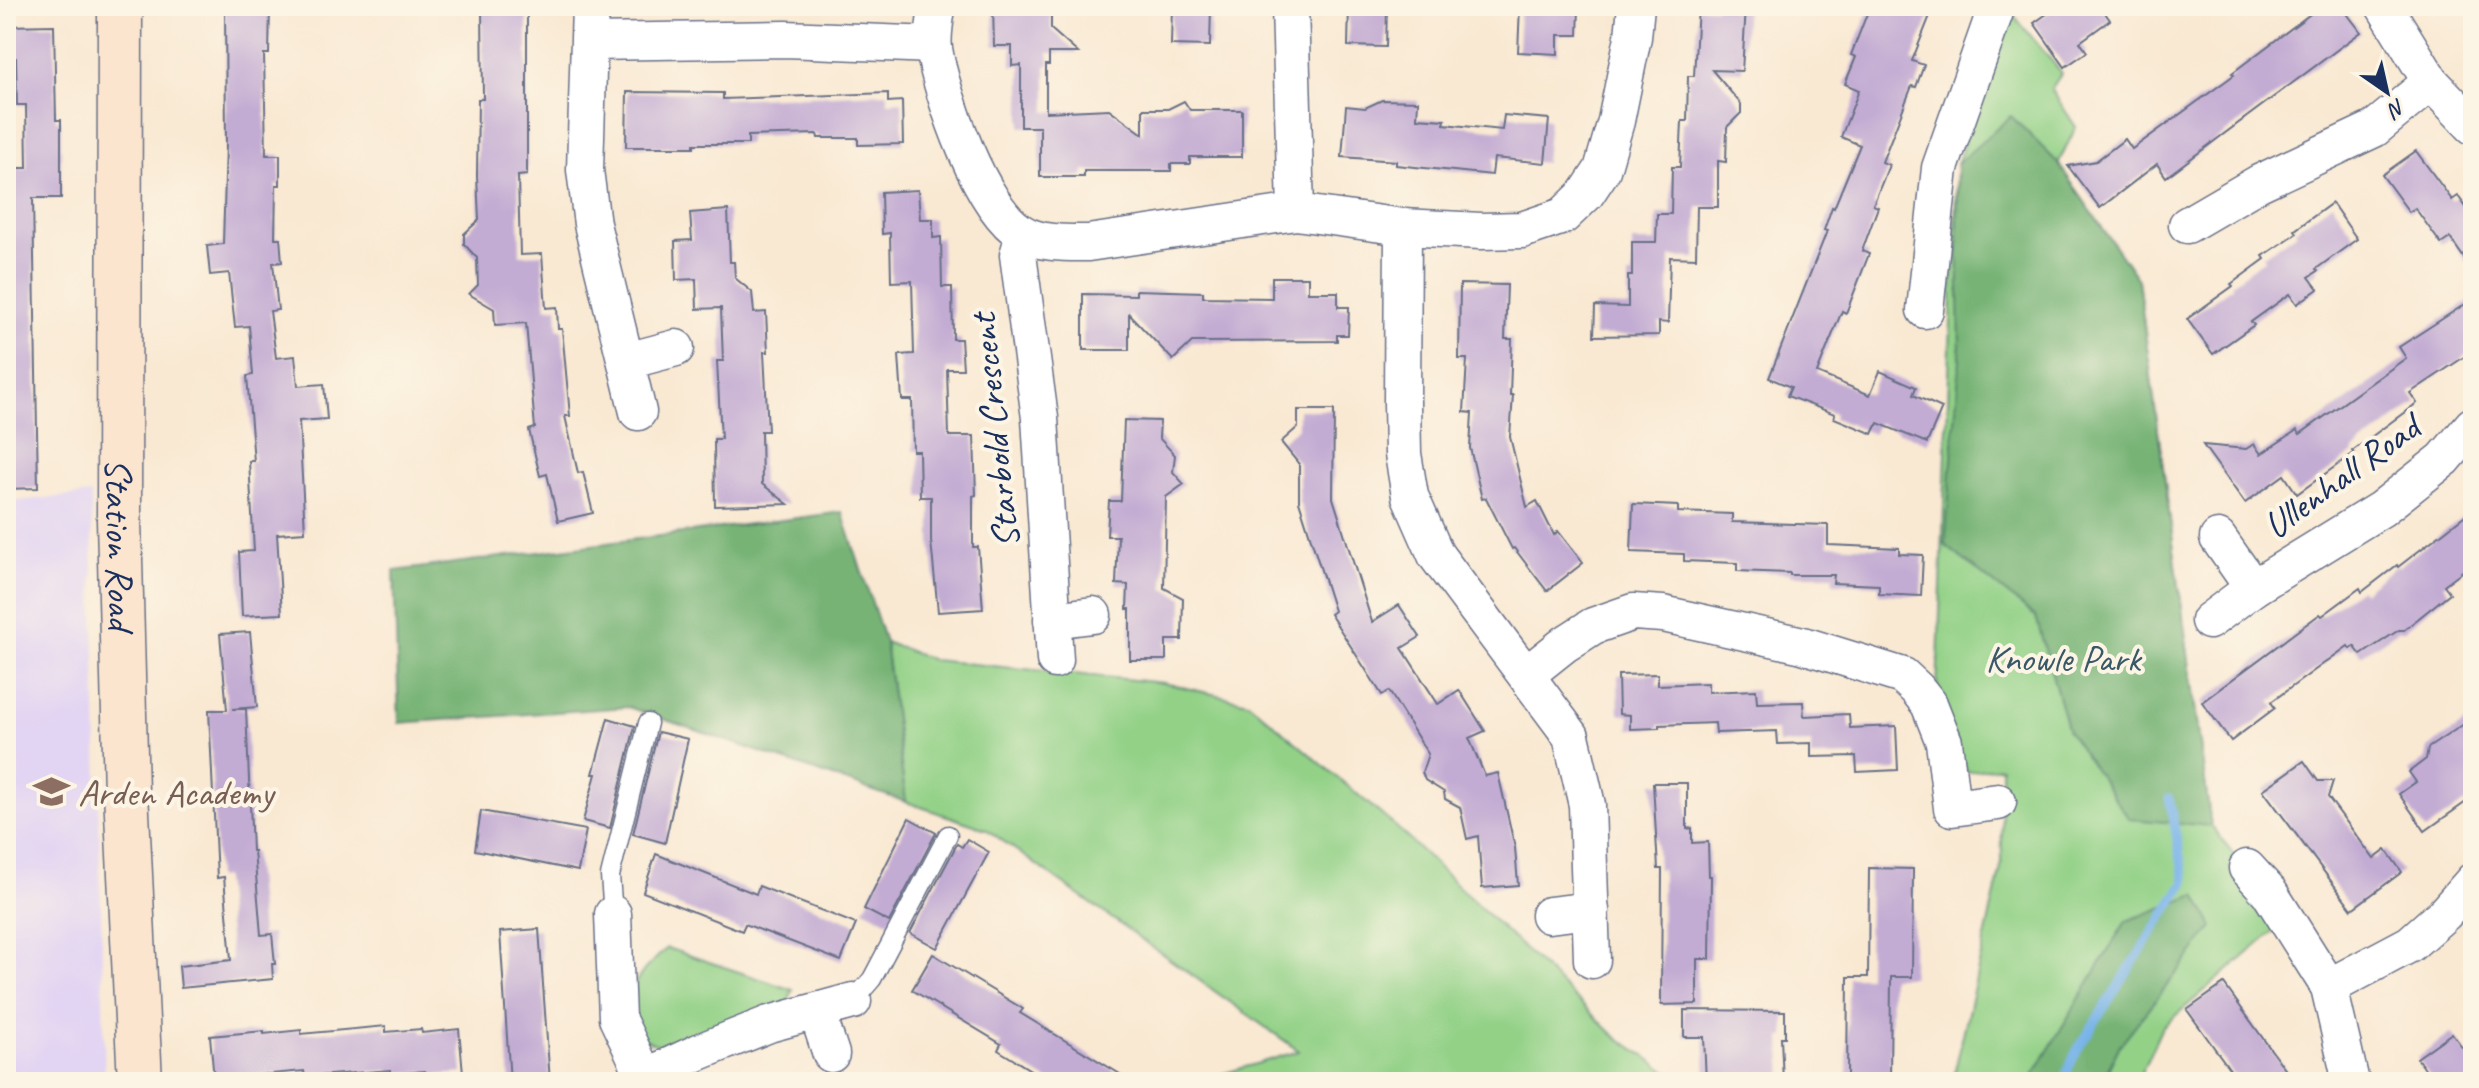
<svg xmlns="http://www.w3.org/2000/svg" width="2479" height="1088" viewBox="0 0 2479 1088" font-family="Caveat,sans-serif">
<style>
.built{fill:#e2d4f3}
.green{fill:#93d187;stroke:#578072;stroke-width:2}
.forest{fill:#76b374;stroke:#487169;stroke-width:2}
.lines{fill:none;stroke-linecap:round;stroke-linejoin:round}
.stream{stroke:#77b3e9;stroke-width:9}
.building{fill:#c3acd3}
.service-casing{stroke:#697087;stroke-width:21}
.minor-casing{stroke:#697087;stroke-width:39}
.secondary-casing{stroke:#697087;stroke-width:47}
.service{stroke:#fff;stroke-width:18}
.minor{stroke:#fff;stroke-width:36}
.secondary{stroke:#fbe5cf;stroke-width:44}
.labels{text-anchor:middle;stroke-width:8;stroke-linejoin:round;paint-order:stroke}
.street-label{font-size:38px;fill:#1b2f5e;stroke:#fcf5e5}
.park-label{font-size:38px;fill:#395868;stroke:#fcf5e5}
.education-label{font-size:38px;fill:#785e54;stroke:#fcf5e5;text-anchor:start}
</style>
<rect width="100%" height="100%" fill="#fcf5e5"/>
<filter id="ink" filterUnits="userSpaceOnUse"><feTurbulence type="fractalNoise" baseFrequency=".0125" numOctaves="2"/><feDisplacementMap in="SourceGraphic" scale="16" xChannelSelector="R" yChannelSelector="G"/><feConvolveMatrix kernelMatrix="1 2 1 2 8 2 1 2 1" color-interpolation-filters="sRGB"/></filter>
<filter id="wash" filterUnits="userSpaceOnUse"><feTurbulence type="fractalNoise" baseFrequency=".006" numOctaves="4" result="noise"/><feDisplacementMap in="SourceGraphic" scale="32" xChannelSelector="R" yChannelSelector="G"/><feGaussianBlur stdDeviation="1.8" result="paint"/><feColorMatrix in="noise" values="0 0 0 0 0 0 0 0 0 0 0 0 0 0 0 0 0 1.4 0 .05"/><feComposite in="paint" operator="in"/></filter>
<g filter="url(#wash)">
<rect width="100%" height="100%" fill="#f9e9d3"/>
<path class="built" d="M91,494L105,1082H6V502Z"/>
<g class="green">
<path d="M2010,11L2062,73L2051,89L2076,127L2058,164L2138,280L2211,826L2287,920L2162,1027L2137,1082H1934L1953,1079L2002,863L2001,767L1967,772L1937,690L1957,164Z"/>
<path d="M885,642L933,660L1164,683L1248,702L1395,826L1614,1035L1683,1082H1195L1299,1051L986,829L906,802Z"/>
<path d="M667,948L793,990L788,1002L703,1033L658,1045L639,1037L627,994L645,969Z"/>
</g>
<g class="forest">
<path d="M2011,116L2058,163L2138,280L2211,826L2129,819L2068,731L2036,617L1945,545L1960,358L1957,164Z"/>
<path d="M842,512L885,642L906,802L628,707L399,723L394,571Z"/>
<path d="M2196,895L2213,927L2120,1045L2102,1082H2029L2126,921Z"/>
</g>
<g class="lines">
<path class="stream" d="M2062,1082L2077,1050L2185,882L2169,798"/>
</g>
<g id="blocks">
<g class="building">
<path d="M225,6H270L269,54H264L266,155H280V185H276L275,238H280L282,262L273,263L278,310L270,311L276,358L295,356L298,386L324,384L327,419L299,421L305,532L277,534L282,614L242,616L239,552L254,551L249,461H254L247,376L253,375L249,326L235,327L229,273L210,275L207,246L223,244L226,145Z"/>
<path d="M482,6H527V175L518,176L520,255L542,254L546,308L557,307L558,329H562L570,416H565L578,473L583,472L593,513L558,521L547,474L540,476L529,430L535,428L526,323L495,325L494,309L469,294L478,285L477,258L464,244V234L479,220L477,176L478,99H483Z"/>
<path d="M993,6H1051V29L1078,53H1049V65H1046V112L1109,109L1143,134V109H1168L1184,101L1190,110H1242V157H1190V164H1171V171H1084V177H1040V127H1021V65L1012,66V46H994Z"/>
<path d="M1172,6H1211L1210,46L1171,45Z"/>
<path d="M1349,6H1387L1386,47L1348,46Z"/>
<path d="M1520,6L1579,8L1578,35H1558V54L1518,52Z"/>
<path d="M1716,6H1746L1742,71L1712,70L1741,104V113L1727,127L1726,162L1718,161V207H1697L1696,258L1670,257L1668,323L1659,322V335L1594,336L1595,306L1628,307V276H1632V242H1656L1657,214H1671L1672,167H1680L1682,121H1687L1688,76H1694L1698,7L1716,8Z"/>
<path d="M1870,6H1912L1931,13L1912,61L1924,65L1916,87L1912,86L1882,162L1889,165L1873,205L1878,207L1862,251L1869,254L1846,313L1842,311L1817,373L1870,395L1880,371L1916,387L1913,395L1942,408L1927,443L1878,423L1873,434L1834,418L1835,414L1787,396L1791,387L1769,378L1827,231L1824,230L1832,207L1834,208L1860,145L1841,137L1859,90L1845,84L1856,57L1851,55Z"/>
<path d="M2058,6H2100L2110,20L2080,42L2087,52L2065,67L2034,23Z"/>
<path d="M2321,6H2341L2361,32L2166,177L2157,164L2100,208L2068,166L2096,161L2125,139L2132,149L2234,75L2232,73Z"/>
<path d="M54,25L56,120H61V198H33L38,488L6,489V168H27L26,105H17L16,58H7V26Z"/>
<path d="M627,92L723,93V99L888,93V102L902,101L903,144L858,145V138H818L817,134L748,136V144H694V147H626Z"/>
<path d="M1382,100L1418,101L1417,118L1445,120L1444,124L1502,130L1504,115L1549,119L1545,163L1494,158L1492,175L1396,165V161L1342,157L1346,106L1365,108Z"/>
<path d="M2416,151L2452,200L2458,196L2473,217V271L2450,238L2441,244L2415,208L2409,212L2382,175Z"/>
<path d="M918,190L920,219H933V238L941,237L942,287H952L953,339H961L963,369H947L949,436H974L976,495L973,496V547H978L983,609L938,612L931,541V497H920L919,451H913L912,400H902L899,355L914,354L912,281L891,282L890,233L882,234L881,192Z"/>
<path d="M2332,203L2357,239L2316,269L2318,271L2309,277L2318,289L2297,304L2290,294L2251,322L2254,325L2213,354L2187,319L2233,286L2231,284L2265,259L2263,256L2297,233L2295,230Z"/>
<path d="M728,210L730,262H734L735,278L752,292L754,313L766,312L768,352H764L768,431H761L762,484L788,504L715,506L714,439H721L717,361H723L721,308L697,309L696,279L676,280L675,241L692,240L690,213Z"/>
<path d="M1272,277H1308V292H1338V307H1349L1348,335H1337V341L1192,342L1173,360L1129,314V350H1083V294L1136,295V290L1203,292V297L1272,298Z"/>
<path d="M1460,284L1507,285L1505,339H1512L1510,395H1513L1510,437L1527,507L1537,501L1554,535L1558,531L1583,563L1547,591L1514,548L1512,549L1486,498L1482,499L1470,448L1472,413L1464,412L1467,359H1459Z"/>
<path d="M2473,299V351L2410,393L2417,403L2352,451L2354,453L2297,494L2284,475L2245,503L2203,445L2246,449L2254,444L2261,454L2297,430L2300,434L2406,358L2399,347Z"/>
<path d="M1298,410H1334L1333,498L1372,622L1399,605L1420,637L1402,648L1438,704L1459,690L1485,731L1469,738L1485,776L1498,773L1515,848L1518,885L1482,888L1478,836L1467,839L1460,807L1445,799L1444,792L1425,780L1422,772L1428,754L1389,691L1382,695L1330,614L1334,611L1299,501V464L1281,442L1298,427Z"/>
<path d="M1124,420L1160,421L1159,438L1175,455L1173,472L1184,484L1166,497L1164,588L1183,598L1182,640H1166V660H1130V609H1127L1128,585L1116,584L1118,536H1107L1109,501H1121Z"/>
<path d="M1633,504L1678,506V512L1732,514V522L1828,525V545L1899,548V554L1923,555L1921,596L1879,594V585L1833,583L1834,575H1790V573L1737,571V563L1684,561V554L1631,552Z"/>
<path d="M2473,509V563L2444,585L2450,593L2404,630H2399L2361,655L2354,646L2350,649L2348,646L2271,702L2275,708L2231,741L2202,702L2320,614L2322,616L2360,588L2362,592L2397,565L2398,567Z"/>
<path d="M250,632L257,707L232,709H246L252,851H254L261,935L272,934L275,964H272L273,979L181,988L179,966L231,960L224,877L217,878L209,710H227L220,634Z"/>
<path d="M1658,674V685L1708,683V692L1756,690L1757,703L1803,702L1804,716L1849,714L1850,728L1896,726L1898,770L1857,772L1856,756L1811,757V743L1778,744L1777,731L1716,733L1715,723L1659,725V728L1630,729V715L1619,714L1618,675Z"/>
<path d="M608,718L635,726L610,828L583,821L596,774H593Z"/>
<path d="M2473,718V797L2425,831L2399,794L2416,782L2409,772L2426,759L2428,748Z"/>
<path d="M658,732L688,739L665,843L633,834Z"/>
<path d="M2304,761L2318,781H2333L2328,797L2374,859L2386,850L2402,872L2352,909L2263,790Z"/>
<path d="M1653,783H1687V829L1692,828V843L1708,842L1709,876H1711L1710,959H1697V1004L1661,1005L1662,869H1658Z"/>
<path d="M481,811L586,830L578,871L475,850Z"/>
<path d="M909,818L936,833L889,922L864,909Z"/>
<path d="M967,839L989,852L937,948L910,933L957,844L962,847Z"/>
<path d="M656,854L756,894L759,886L856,924L841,961L745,924L742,931L643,892Z"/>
<path d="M1869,868L1913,869L1912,977H1891L1890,1078L1847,1077L1848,977H1868Z"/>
<path d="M539,929L550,1082H510L500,932Z"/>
<path d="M933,954L1023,1009L1020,1013L1133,1082H1050L998,1050L1001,1044L912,990Z"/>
<path d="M2224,984L2287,1072L2274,1082H2239L2187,1010Z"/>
<path d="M1684,1010L1785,1011V1037H1781L1783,1082H1706L1704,1037H1684Z"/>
<path d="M386,1026V1032L421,1029L422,1033L459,1029L463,1073L426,1076L425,1071L390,1074V1070L305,1077L304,1071L214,1079L210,1036L264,1031V1034L301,1030V1034Z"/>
<path d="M2452,1033L2473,1062V1082H2434L2417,1058Z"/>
</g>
</g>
</g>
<g filter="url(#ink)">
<use href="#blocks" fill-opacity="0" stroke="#697087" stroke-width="2"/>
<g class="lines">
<defs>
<g id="service">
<path d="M613,914L610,876L648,723"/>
<path d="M853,1001L872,979L948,835"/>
</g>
<g id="minor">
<path d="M590,6L585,170L592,224L638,412"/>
<path d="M937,6C936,19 932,35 934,49C942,96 980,208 1022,233C1040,244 1068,243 1088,243L1296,212L1403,227L1481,231L1522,230L1563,216L1586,194L1602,170L1616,121L1633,37L1636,6"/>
<path d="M1290,6L1296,212"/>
<path d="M2384,6L2431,82L2473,126"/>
<path d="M590,42L786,39L933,45"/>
<path d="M2187,225L2259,183L2374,129L2431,82"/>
<path d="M1403,227L1402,403L1403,454L1410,496L1436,555L1571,736L1587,805L1592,960"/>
<path d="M1024,235L1018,255L1040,418L1055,660"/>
<path d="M1925,310L1940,168L1997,6"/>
<path d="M627,361L676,348"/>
<path d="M2218,538L2253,588"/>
<path d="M1052,620L1093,615"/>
<path d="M2209,621L2253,588L2381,509L2444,459L2473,425"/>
<path d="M1526,675L1565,644L1593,626L1633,612L1663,614L1803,645L1903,676L1917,689L1929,704L1944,742L1952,808L1998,802"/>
<path d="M2247,868L2269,892L2329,987L2351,1082"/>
<path d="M613,914L617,1018L645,1077"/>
<path d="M1549,915L1591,910"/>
<path d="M2329,987L2410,944L2445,913L2473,881"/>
<path d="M817,1012L831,1054"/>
<path d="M635,1082L699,1052L769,1024L853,1001"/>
</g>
<g id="secondary">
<path id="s1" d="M120,6L119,520L126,792L140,1082"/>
</g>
</defs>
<use href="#service" class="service-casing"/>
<use href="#minor" class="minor-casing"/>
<use href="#secondary" class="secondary-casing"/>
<use href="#service" class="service"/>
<use href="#minor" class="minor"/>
<use href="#secondary" class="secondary"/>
</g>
</g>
<defs>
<symbol id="school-bare" viewBox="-9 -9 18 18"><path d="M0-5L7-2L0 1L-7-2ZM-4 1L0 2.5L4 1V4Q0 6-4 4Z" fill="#8d6e63" stroke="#fcf5e5" stroke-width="2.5" paint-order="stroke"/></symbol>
</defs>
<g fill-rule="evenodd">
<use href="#school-bare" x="26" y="766" width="51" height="51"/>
</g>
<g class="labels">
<g class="street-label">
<text transform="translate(994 431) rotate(-96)" y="13">Starbold Crescent</text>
<text transform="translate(2341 476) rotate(-36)" y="13">Ullenhall Road</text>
<text dy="13" stroke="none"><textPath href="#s1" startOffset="538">Station Road</textPath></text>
</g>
<g class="park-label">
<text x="2063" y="671">Knowle Park</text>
</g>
<g class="education-label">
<text x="78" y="805">Arden Academy</text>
</g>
</g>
<rect width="2479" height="1088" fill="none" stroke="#fcf5e5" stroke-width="32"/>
<g transform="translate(2387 92) rotate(146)" stroke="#fcf5e5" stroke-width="6" paint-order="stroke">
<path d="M0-6L14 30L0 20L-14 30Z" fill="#1b2f5e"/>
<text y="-12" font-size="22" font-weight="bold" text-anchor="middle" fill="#1b2f5e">N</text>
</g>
</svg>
